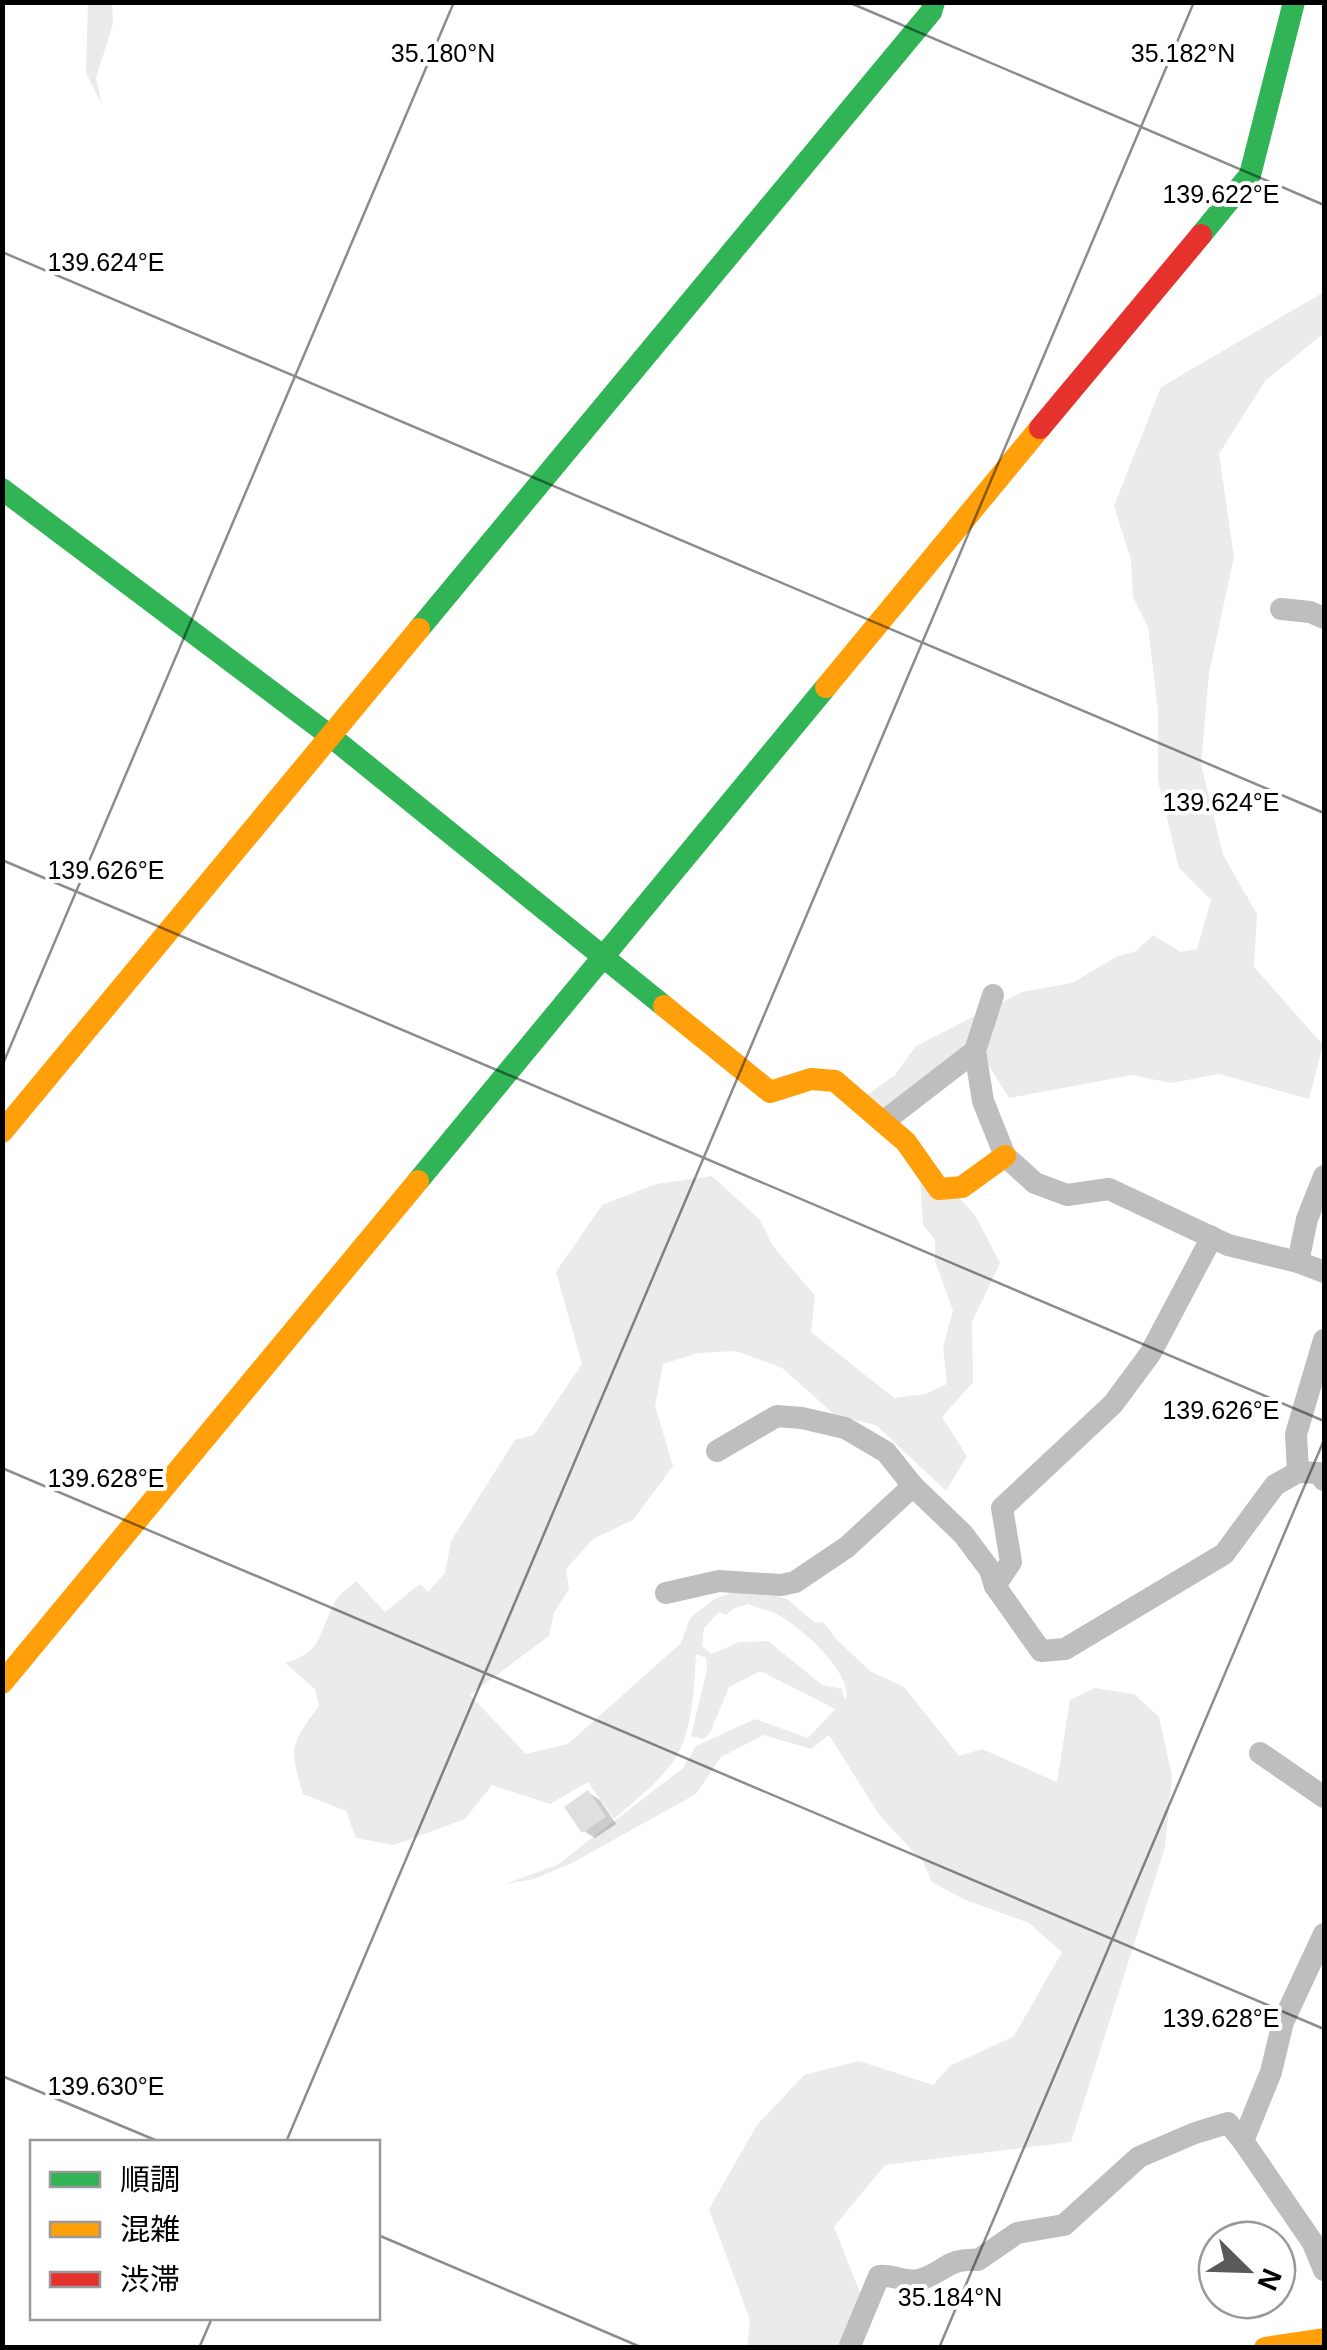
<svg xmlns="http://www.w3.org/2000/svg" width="1327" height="2350" viewBox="0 0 1327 2350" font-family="Helvetica,'Noto Sans JP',sans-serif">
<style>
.green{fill:#ebebeb;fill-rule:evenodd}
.shadow{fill:#0003}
.building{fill:#dfdfdf}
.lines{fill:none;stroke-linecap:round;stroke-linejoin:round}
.street{stroke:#bebebe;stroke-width:22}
.fast{stroke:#30b455;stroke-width:22}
.slow{stroke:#ff9f0a;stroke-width:22}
.jam{stroke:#e5322d;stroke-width:22}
.ticks{fill:none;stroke:#000;stroke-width:2.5;stroke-opacity:0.45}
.ticks-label{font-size:25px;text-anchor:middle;fill:#000;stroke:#fff;stroke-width:8;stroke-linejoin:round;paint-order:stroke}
</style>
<rect width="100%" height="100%" fill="#fff"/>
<g class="green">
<path d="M88,3H112L113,24L96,78L102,105L86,73Z"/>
<path d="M1324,292V333L1265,381L1219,454L1234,557L1209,673L1201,764L1223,855L1257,914L1254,967L1323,1045L1309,1099L1219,1074L1171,1083L1132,1075L1009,1098L986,1061L882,1112L864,1097L895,1075L916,1046L1022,992L1072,983L1116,957L1136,951L1153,935L1181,952L1197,949L1211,900L1179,868L1158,780V711L1148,627L1133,597L1131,560L1114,506L1161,387Z"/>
<path d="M932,1168L975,1215L1000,1263L972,1322L973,1382L942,1417L967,1456L946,1491L876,1425L835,1415L782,1368L736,1351L698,1353L663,1364L655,1406L673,1466L633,1520L593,1539L566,1569L569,1589L554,1613L549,1636L470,1695L526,1754L568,1744L681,1643L690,1618L714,1599L748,1587L787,1599L815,1623L823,1622L836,1639L870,1671L904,1687L959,1756L982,1749L1057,1782L1070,1700L1095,1688L1134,1694L1159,1717L1172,1776L1165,1847L1071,2142L885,2165L834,2227L863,2300L836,2347H747L750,2320L709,2209L757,2125L804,2075L859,2061L933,2085L950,2066L1014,2036L1062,1952L1029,1923L963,1899L932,1882L924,1863L880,1816L829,1735L811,1749L764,1735L721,1757L696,1794L572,1863L534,1879L505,1884L557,1865L683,1768L696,1746L755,1719L808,1738L835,1709L761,1671L729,1687L710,1733L704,1739L691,1736L707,1669L706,1658L696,1654C694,1689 693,1734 672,1763C657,1784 633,1802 614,1819L588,1782L550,1804L492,1785L465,1819L394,1845L356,1838L346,1811L303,1794C289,1747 290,1745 319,1706L315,1689L285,1663C323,1652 318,1634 334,1604C338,1595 348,1588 356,1581L385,1612L420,1584L428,1592L445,1573L451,1541L515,1440L534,1435L582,1364L556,1272L602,1205L656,1184L712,1176L760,1220L773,1246L815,1296L811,1332L894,1398L925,1394L947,1384L943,1348L953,1310L935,1261V1240L923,1225L920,1175ZM748,1604C757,1608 769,1610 778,1615C801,1627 848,1669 847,1696L844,1700L842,1689L822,1685L768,1641L739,1642L712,1654L702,1646L704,1628L719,1612L726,1615L733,1609Z"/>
</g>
<path class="shadow" d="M589,1793L600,1800L616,1824L595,1838L584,1831Z"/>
<path class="building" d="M588,1790L606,1817L582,1833L564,1807Z"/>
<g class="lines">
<g class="street">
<path d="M1281,609L1310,612L1324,618"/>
<path d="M993,995L975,1051L983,1101L1005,1156L1035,1183L1067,1195L1109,1189L1228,1245L1298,1262L1324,1272"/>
<path d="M883,1122L975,1051"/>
<path d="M1298,1262L1307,1219L1324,1176"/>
<path d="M717,1451L777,1416L802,1418L845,1428L886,1452L913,1486"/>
<path d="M1298,1472L1296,1434L1324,1340"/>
<path d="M995,1586L1011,1562L1002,1508L1113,1404L1150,1354L1212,1237"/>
<path d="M666,1593L719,1581L781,1585L795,1582L847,1547L913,1486L963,1534L990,1570L995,1586L1041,1651L1065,1649L1224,1554L1275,1485L1298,1472L1319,1473L1324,1480"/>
<path d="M1260,1753L1324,1797"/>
<path d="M1324,1934L1283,2022L1271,2072L1243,2141L1313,2243L1324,2270"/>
<path d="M849,2348L879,2276C892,2274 906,2283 919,2280C944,2273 948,2257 978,2260L1017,2233L1064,2225L1139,2157L1195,2133L1228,2123L1243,2141"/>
</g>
<g class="fast">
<path d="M1201,235L1250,175L1294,2"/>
<path d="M2,489L329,735L664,1006"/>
<path d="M419,629L931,12L934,2"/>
<path d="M418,1181L826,687"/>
</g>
<g class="slow">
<path d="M826,687L1040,428"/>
<path d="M664,1006L770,1092L811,1079L835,1081L906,1142L939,1189L962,1187L1005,1156"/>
<path d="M2,1132L419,629"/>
<path d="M2,1683L418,1181"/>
<path d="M1265,2348L1324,2339"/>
</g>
<path class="jam" d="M1040,428L1201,235"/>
</g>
<path class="ticks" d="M848,2L1324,205M2,252L1324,813M2,860L1324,1421M2,1066L454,2M2,1468L1324,2029M2,2076L160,2142M286,2142L1194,2M378,2235L643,2348M199,2348L212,2318M939,2348L1324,1440"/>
<g class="ticks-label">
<text x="443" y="62">35.180°N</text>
<text x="1183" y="62">35.182°N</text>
<text x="1221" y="203">139.622°E</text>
<text x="106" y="271">139.624°E</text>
<text x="1221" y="811">139.624°E</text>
<text x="106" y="879">139.626°E</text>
<text x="1221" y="1419">139.626°E</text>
<text x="106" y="1487">139.628°E</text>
<text x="1221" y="2027">139.628°E</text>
<text x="106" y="2095">139.630°E</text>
<text x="950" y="2306">35.184°N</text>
</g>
<rect width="1327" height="2350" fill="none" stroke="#000000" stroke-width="10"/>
<rect x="30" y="2140" width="350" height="180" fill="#ffffff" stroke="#999999" stroke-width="2.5"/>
<rect x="50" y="2172" width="50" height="15" fill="#30b455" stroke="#999999" stroke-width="2.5"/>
<text x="120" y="2190" font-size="30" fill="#000000">順調</text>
<rect x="50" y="2222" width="50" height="15" fill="#ff9f0a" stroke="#999999" stroke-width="2.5"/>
<text x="120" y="2240" font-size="30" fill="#000000">混雑</text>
<rect x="50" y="2272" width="50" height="15" fill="#e5322d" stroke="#999999" stroke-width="2.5"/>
<text x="120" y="2290" font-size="30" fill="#000000">渋滞</text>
<g transform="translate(1247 2270) rotate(113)"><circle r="48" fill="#ffffff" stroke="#999999" stroke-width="2.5"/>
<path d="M0-8L18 38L0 25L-18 38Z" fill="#595959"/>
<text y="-15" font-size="28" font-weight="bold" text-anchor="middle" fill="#000000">N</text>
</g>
</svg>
